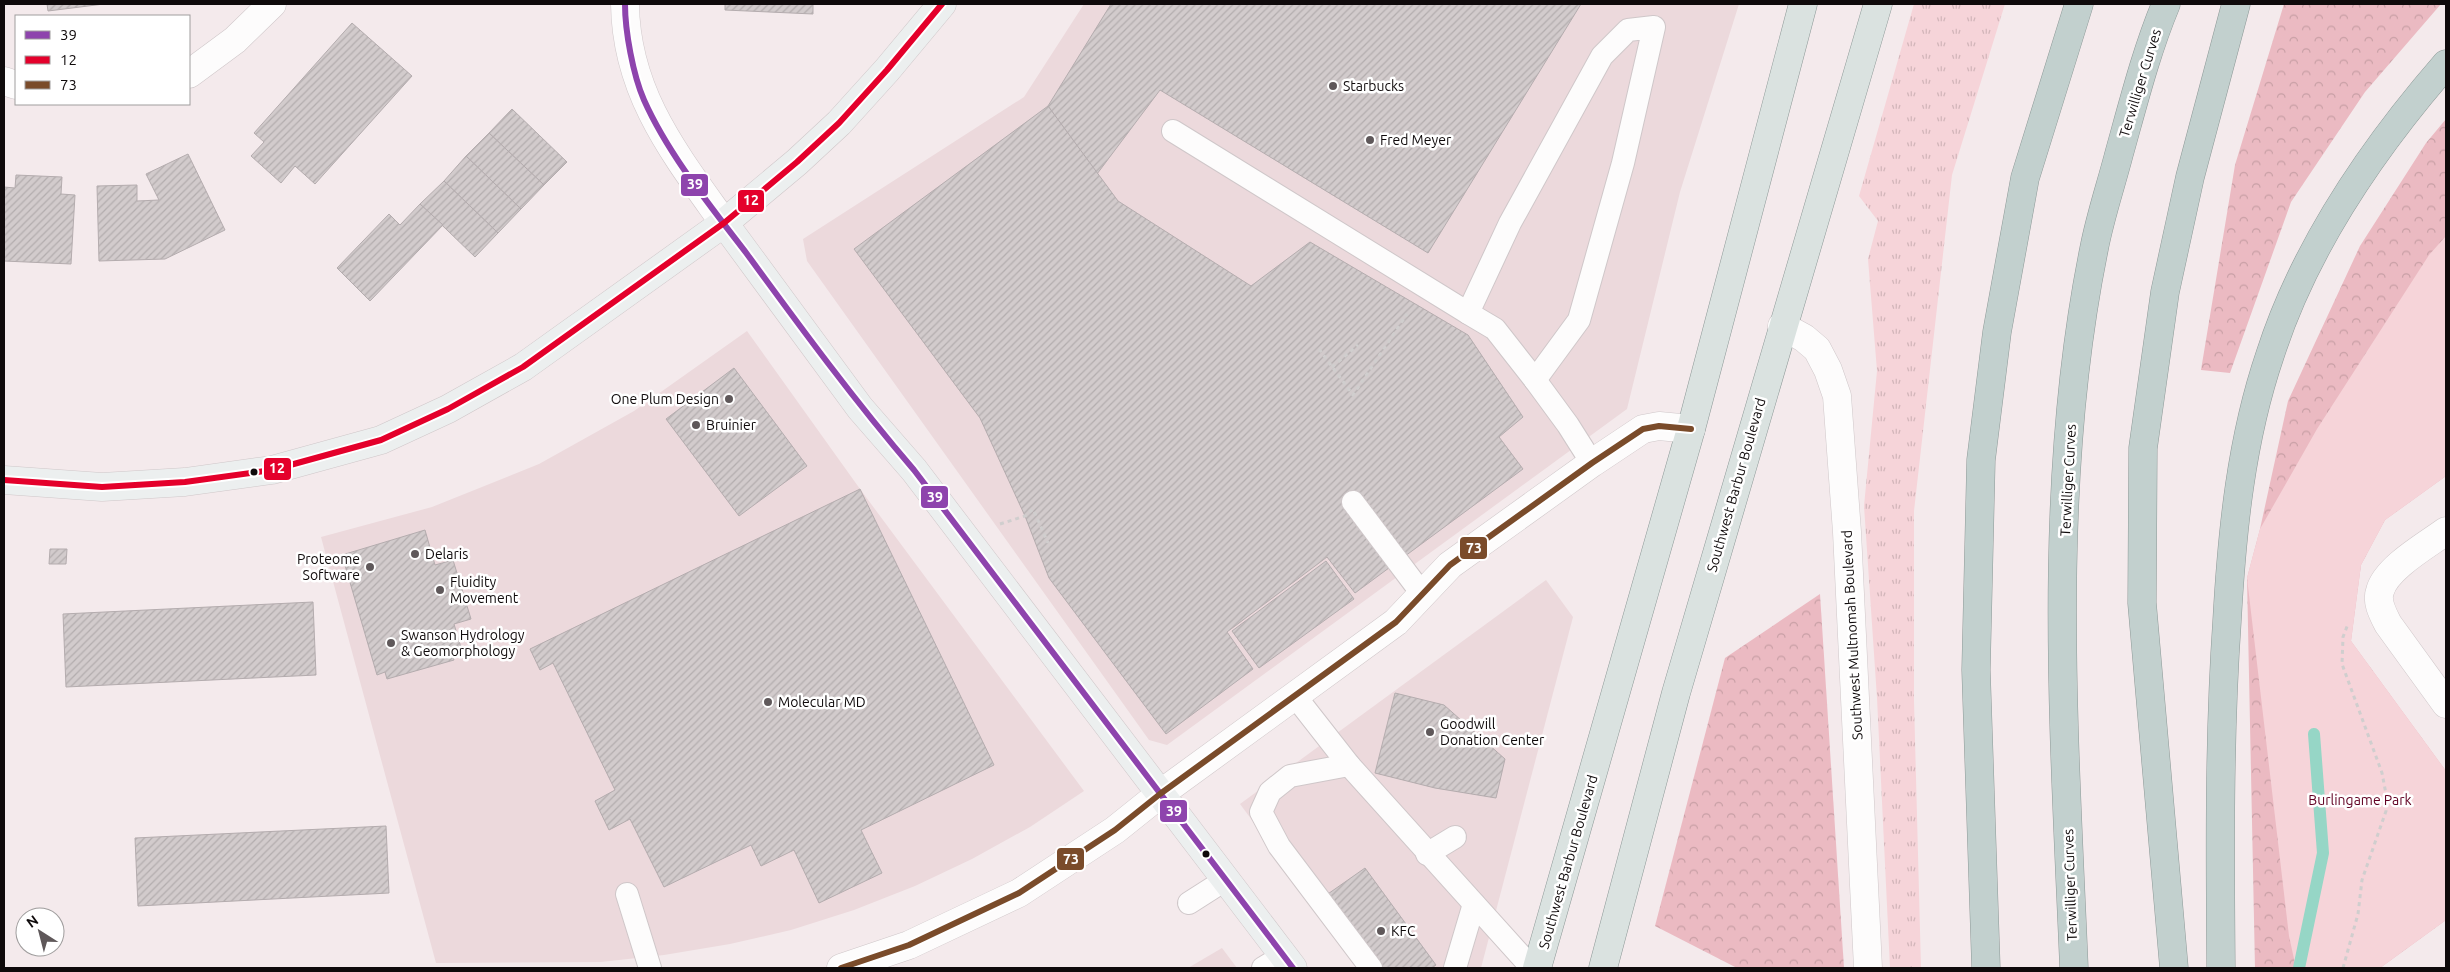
<svg xmlns="http://www.w3.org/2000/svg" width="2450" height="972" viewBox="0 0 2450 972" font-family="Ubuntu,sans-serif">
<style>
.built{fill:#ecd9dc}
.grass{fill:url(#grass-tufts)}
.forest{fill:url(#forest-crowns)}
.park{fill:#f6d4d9}
.lines{fill:none;stroke-linecap:round;stroke-linejoin:round}
.stream{stroke:#96d6c6;stroke-width:12}
.building{fill:url(#building-hatch);stroke:#b4acae}
.lane-casing{stroke:#cfc7c9;stroke-width:24}
.street-casing{stroke:#cfc7c9;stroke-width:29}
.secondary-casing{stroke:#cfc7c9;stroke-width:29}
.primary-casing{stroke:#8d9997;stroke-width:29}
.highway-casing{stroke:#8d9997;stroke-width:29}
.path{stroke:#d0cece;stroke-width:3;stroke-dasharray:4 4;stroke-linecap:butt}
.lane{stroke:#fdfcfc;stroke-width:22}
.street{stroke:#fdfcfc;stroke-width:28}
.secondary{stroke:#ecefef;stroke-width:28}
.primary{stroke:#dae2e0;stroke-width:28}
.highway{stroke:#c2d0ce;stroke-width:28}
.bus-1-casing{stroke:#fff;stroke-width:10}
.bus-2-casing{stroke:#fff;stroke-width:10}
.bus-3-casing{stroke:#fff;stroke-width:10}
.bus-1{stroke:#8e44ad;stroke-width:6}
.bus-2{stroke:#e4002b;stroke-width:6}
.bus-3{stroke:#7a4b2a;stroke-width:6}
.poi-dot{fill:#5f585a;stroke:#fff;stroke-width:2}
.bus-dot{fill:#0f0a0b;stroke:#fff;stroke-width:2}
.labels{text-anchor:middle;stroke-width:5;stroke-linejoin:round;paint-order:stroke}
.street-label{font-size:14px;fill:#0f0a0b;stroke:#fff}
.poi-label{font-size:14px;fill:#0f0a0b;stroke:#fff;text-anchor:start}
.park-label{font-size:14px;fill:#610022;stroke:#fff}
.line-badge{stroke:#fff;stroke-width:2}
.badge-label{font-size:14px;text-anchor:middle;font-weight:bold;fill:#fff}
</style>
<defs>
<pattern id="grass-tufts" width="24" height="20" patternUnits="userSpaceOnUse" patternTransform="scale(1.25)"><rect width="24" height="20" fill="#f6d4d9"/><path d="M3 7l-1-3M5 7V3M7 7l1-3M15 17l-1-3M17 17v-4M19 17l1-3" fill="none" stroke="#d2b5b9"/></pattern>
<pattern id="forest-crowns" width="20" height="18" patternUnits="userSpaceOnUse" patternTransform="scale(1.25)"><rect width="20" height="18" fill="#ebbac2"/><path d="M2 6a3 3 0 1 1 6 0M12 15a3 3 0 1 1 6 0" fill="none" stroke="#c89fa5"/></pattern>
<pattern id="building-hatch" width="6" height="6" patternUnits="userSpaceOnUse" patternTransform="scale(1.25)"><rect width="6" height="6" fill="#d2cbcc"/><path d="M-1 1l2-2M0 6l6-6M5 7l2-2" fill="none" stroke="#b3adae"/></pattern>
</defs>
<rect width="100%" height="100%" fill="#f4eaec"/>
<g class="built">
<path d="M1084,4H1739L1680,192L1627,409L1167,745L1149,740L807,261L803,239L1024,97Z"/>
<path d="M747,331L860,489L1084,791L1030,827L972,859L915,886L854,910L791,930L730,944L664,955L601,962L436,963L321,537L432,507L539,464L634,411Z"/>
<path d="M1546,580L1573,617L1481,968H1361L1240,804Z"/>
<path d="M1222,948L1237,968H1188Z"/>
</g>
<path class="grass" d="M1914,4H2005L1952,175L1914,511V701L1921,968H1890L1877,698L1864,506L1877,371L1868,259L1878,221L1859,196Z"/>
<g class="forest">
<path d="M2284,4H2441L2365,92L2291,202L2230,373L2201,370L2235,165Z"/>
<path d="M2446,119V476L2385,520L2361,565L2351,641L2446,771V920L2380,968H2255L2247,578L2260,529L2288,401L2360,246L2426,143Z"/>
<path d="M1820,594L1844,968H1737L1655,926L1725,658Z"/>
</g>
<path class="park" d="M2446,236V476L2385,520L2361,565L2351,641L2446,771V920L2380,968H2296L2289,936L2247,578L2260,529L2317,429L2429,255Z"/>
<g class="lines">
<path class="stream" d="M2299,968L2323,853L2314,734"/>
</g>
<g class="building">
<path d="M47,4H104L48,11Z"/>
<path d="M725,4H813V14L725,10Z"/>
<path d="M1111,4H1581L1428,253L1160,90L1097,174L1048,106Z"/>
<path d="M352,23L412,76L315,184L295,166L281,183L251,156L264,142L254,133Z"/>
<path d="M1048,106L1118,201L1251,286L1310,242L1468,335L1523,417L1499,437L1523,469L1355,593L1327,557L1227,632L1253,669L1166,734L1049,578L1025,516L980,418L854,249Z"/>
<path d="M512,109L567,162L544,185L489,133Z"/>
<path d="M489,133L544,185L521,209L466,156Z"/>
<path d="M188,154L225,230L165,259L99,261L97,186L137,185V201L159,200L146,174Z"/>
<path d="M466,156L521,209L498,233L444,181Z"/>
<path d="M16,175L62,177L61,194L75,195L71,264L4,261V187L15,188Z"/>
<path d="M444,181L498,233L475,257L420,204Z"/>
<path d="M420,204L443,225L370,301L337,268L389,214L400,225Z"/>
<path d="M734,368L807,466L739,516L666,419Z"/>
<path d="M860,489L994,765L861,830L882,873L819,903L794,850L761,866L751,845L664,887L630,819L609,830L595,801L615,790L553,663L540,670L530,649Z"/>
<path d="M425,530L435,565L453,560L471,619L454,624L462,651L452,654L454,660L387,679L385,672L377,675L342,555Z"/>
<path d="M50,549H67L66,564H49Z"/>
<path d="M1326,561L1354,599L1259,668L1232,631Z"/>
<path d="M313,602L316,675L66,687L63,614Z"/>
<path d="M1395,693L1444,705L1505,759L1496,798L1435,788L1375,773Z"/>
<path d="M386,826L389,893L138,906L135,838Z"/>
<path d="M1365,868L1436,965L1432,968H1378L1325,896Z"/>
</g>
<g class="lines">
<defs>
<g id="lane">
<path d="M1654,27L1623,163L1579,320L1535,380L1495,329L1468,313L1510,223L1602,56L1628,30Z"/>
<path d="M1173,131L1468,313"/>
<path d="M1535,380L1568,425L1592,463"/>
<path d="M1353,502L1423,595"/>
<path d="M1295,696L1349,765L1532,968"/>
<path d="M1349,765L1290,776L1270,792L1261,812L1279,846L1371,968"/>
<path d="M1427,854L1455,837"/>
<path d="M627,894L650,968"/>
<path d="M1189,903L1225,880"/>
<path d="M1263,968L1283,956"/>
<path d="M1455,968L1474,904"/>
</g>
<g id="street">
<path d="M625,4C626,93 675,154 724,223"/>
<path d="M189,74L235,40L272,4"/>
<path d="M4,81L16,85"/>
<path d="M1782,326L1804,338L1817,349L1828,370L1837,396L1847,532L1868,968"/>
<path d="M2446,531C2427,545 2386,568 2380,591C2376,602 2383,614 2388,624L2446,704"/>
<path d="M841,968L909,945L1019,893L1115,830L1160,794L1396,622L1450,565L1592,463L1643,429L1659,426L1691,429"/>
</g>
<g id="secondary">
<path d="M724,223L860,408L914,470L1293,968"/>
<path d="M4,480L102,487L185,482L272,470L381,440L448,409L523,367L724,223L797,162L839,123L887,70L942,4"/>
</g>
<g id="primary">
<path d="M1537,968L1691,429L1803,4"/>
<path d="M1603,968L1676,693L1878,4"/>
</g>
<g id="highway">
<path d="M1986,968L1976,670L1981,460L1997,332L2025,178L2079,4"/>
<path d="M2074,968C2064,729 2046,485 2094,249C2100,217 2111,185 2119,154C2133,104 2146,52 2166,4"/>
<path d="M2174,968L2142,603L2143,448L2165,292L2190,177L2236,4"/>
<path d="M2221,968C2220,852 2219,736 2227,621C2232,531 2241,440 2270,355C2305,246 2372,149 2446,64"/>
</g>
</defs>
<use href="#lane" class="lane-casing"/>
<use href="#street" class="street-casing"/>
<use href="#secondary" class="secondary-casing"/>
<use href="#primary" class="primary-casing"/>
<use href="#highway" class="highway-casing"/>
<g class="path">
<path d="M1319,349L1353,395L1407,314"/>
<path d="M1332,367L1358,345"/>
<path d="M1000,524L1025,516L1033,509L1048,543"/>
<path d="M2343,968L2358,914L2362,880L2386,811V794L2382,773L2342,664L2343,637L2348,624"/>
</g>
<use href="#lane" class="lane"/>
<use href="#street" class="street"/>
<use href="#secondary" class="secondary"/>
<use href="#primary" class="primary"/>
<use href="#highway" class="highway"/>
<defs>
<path id="bus-1" d="M625,4C625,31 633,75 644,100C668,154 711,207 747,254C801,328 854,400 914,470L1293,968"/>
<path id="bus-2" d="M4,480L102,487L185,482L272,470L381,440L448,409L523,367L724,223L797,162L839,123L887,70L942,4"/>
<path id="bus-3" d="M841,968L909,945L1019,893L1115,830L1160,794L1396,622L1450,565L1592,463L1643,429L1659,426L1691,429"/>
</defs>
<use href="#bus-1" class="bus-1-casing"/>
<use href="#bus-2" class="bus-2-casing"/>
<use href="#bus-3" class="bus-3-casing"/>
<use href="#bus-1" class="bus-1"/>
<use href="#bus-2" class="bus-2"/>
<use href="#bus-3" class="bus-3"/>
</g>
<g class="poi-dot">
<circle cx="1333" cy="86" r="5"/>
<circle cx="1370" cy="140" r="5"/>
<circle cx="729" cy="399" r="5"/>
<circle cx="696" cy="425" r="5"/>
<circle cx="415" cy="554" r="5"/>
<circle cx="370" cy="567" r="5"/>
<circle cx="440" cy="590" r="5"/>
<circle cx="391" cy="643" r="5"/>
<circle cx="768" cy="702" r="5"/>
<circle cx="1430" cy="732" r="5"/>
<circle cx="1381" cy="931" r="5"/>
</g>
<g class="bus-dot">
<circle cx="254" cy="472" r="4.5"/>
<circle cx="1206" cy="854" r="4.5"/>
</g>
<g class="labels">
<g class="street-label">
<text transform="translate(2140 83) rotate(-73)" y="5">Terwilliger Curves</text>
<text transform="translate(2068 480) rotate(-87)" y="5">Terwilliger Curves</text>
<text transform="translate(1736 485) rotate(-74)" y="5">Southwest Barbur Boulevard</text>
<text transform="translate(1852 635) rotate(-93)" y="5">Southwest Multnomah Boulevard</text>
<text transform="translate(1568 862) rotate(-74)" y="5">Southwest Barbur Boulevard</text>
<text transform="translate(2070 885) rotate(-92)" y="5">Terwilliger Curves</text>
</g>
<g class="poi-label">
<text x="1343" y="91">Starbucks</text>
<text x="1380" y="145">Fred Meyer</text>
<text x="719" y="404" text-anchor="end">One Plum Design</text>
<text x="706" y="430">Bruinier</text>
<text x="425" y="559">Delaris</text>
<text x="360" y="564" text-anchor="end">Proteome<tspan x="360" dy="16">Software</tspan></text>
<text x="450" y="587">Fluidity<tspan x="450" dy="16">Movement</tspan></text>
<text x="401" y="640">Swanson Hydrology<tspan x="401" dy="16">&amp; Geomorphology</tspan></text>
<text x="778" y="707">Molecular MD</text>
<text x="1440" y="729">Goodwill<tspan x="1440" dy="16">Donation Center</tspan></text>
<text x="1391" y="936">KFC</text>
</g>
<g class="park-label">
<text x="2360" y="805">Burlingame Park</text>
</g>
</g>
<g class="line-badge">
<rect x="680" y="173" width="29" height="24" rx="5" fill="#8e44ad"/>
<rect x="737" y="189" width="28" height="24" rx="5" fill="#e4002b"/>
<rect x="263" y="457" width="29" height="24" rx="5" fill="#e4002b"/>
<rect x="920" y="485" width="29" height="24" rx="5" fill="#8e44ad"/>
<rect x="1459" y="536" width="29" height="24" rx="5" fill="#7a4b2a"/>
<rect x="1159" y="799" width="29" height="24" rx="5" fill="#8e44ad"/>
<rect x="1056" y="847" width="29" height="24" rx="5" fill="#7a4b2a"/>
</g>
<g class="badge-label">
<text x="695" y="189">39</text>
<text x="751" y="205">12</text>
<text x="277" y="473">12</text>
<text x="935" y="502">39</text>
<text x="1474" y="553">73</text>
<text x="1174" y="816">39</text>
<text x="1071" y="864">73</text>
</g>
<rect width="2450" height="972" fill="none" stroke="#0f0a0b" stroke-width="10"/>
<rect x="15" y="15" width="175" height="90" fill="#ffffff" stroke="#9f9d9d"/>
<rect x="25" y="31" width="25" height="8" fill="#8e44ad" stroke="#9f9d9d"/>
<text x="60" y="40" font-size="15" fill="#0f0a0b">39</text>
<rect x="25" y="56" width="25" height="8" fill="#e4002b" stroke="#9f9d9d"/>
<text x="60" y="65" font-size="15" fill="#0f0a0b">12</text>
<rect x="25" y="81" width="25" height="8" fill="#7a4b2a" stroke="#9f9d9d"/>
<text x="60" y="90" font-size="15" fill="#0f0a0b">73</text>
<g transform="translate(40 932) rotate(324)"><circle r="24" fill="#ffffff" stroke="#9f9d9d"/>
<path d="M0-4L9 19L0 12L-9 19Z" fill="#5f585a"/>
<text y="-8" font-size="14" font-weight="bold" text-anchor="middle" fill="#0f0a0b">N</text>
</g>
</svg>
